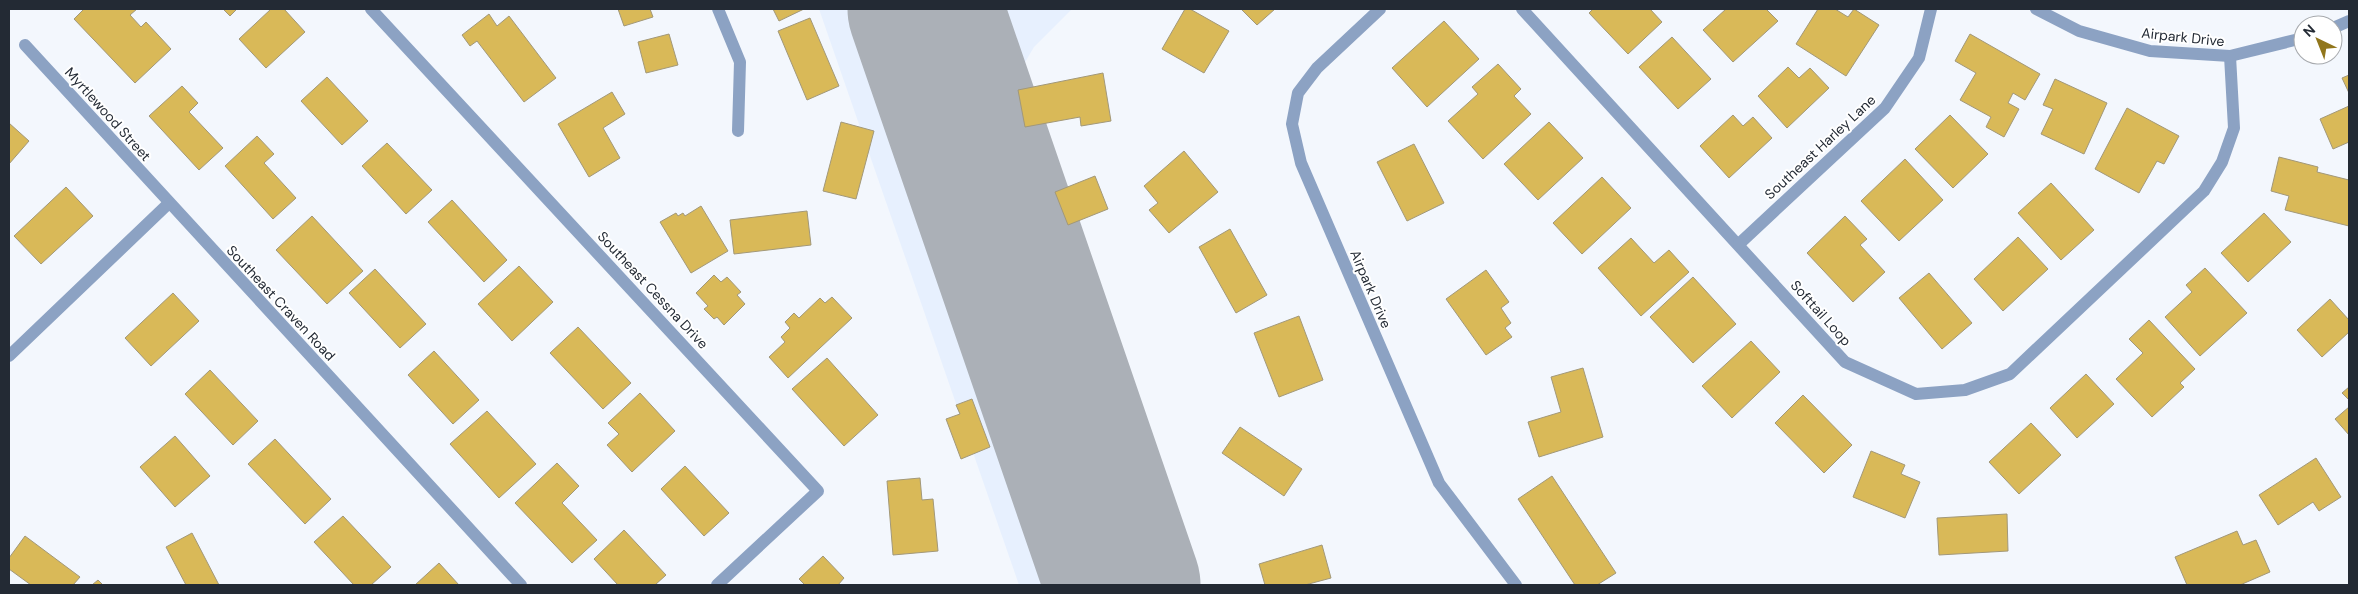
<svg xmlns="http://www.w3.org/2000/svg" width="2358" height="594" viewBox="0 0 2358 594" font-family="'DM Sans',sans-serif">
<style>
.built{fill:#e7f0fe}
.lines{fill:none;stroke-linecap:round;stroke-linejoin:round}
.runway{stroke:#abb0b7;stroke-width:155}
.building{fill:#d9b958;stroke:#a29879}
.street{stroke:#8ca2c3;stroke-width:12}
.labels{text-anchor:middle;stroke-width:4;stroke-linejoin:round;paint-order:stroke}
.street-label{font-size:14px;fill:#232a34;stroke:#fff}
</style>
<rect width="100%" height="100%" fill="#f3f7fd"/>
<path class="built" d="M819,9H1072L1034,47L1024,64L1016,92L1017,112L1180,585H1019Z"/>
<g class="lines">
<path class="runway" d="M925,9L1123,585"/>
</g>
<g class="building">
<path d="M84,9H137L130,15L141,27L146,22L171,49L135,83L74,19Z"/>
<path d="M223,9H237L230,16Z"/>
<path d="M271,9H284L305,32L266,68L239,39Z"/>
<path d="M618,9H650L653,17L624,26Z"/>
<path d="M773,9H804L779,21Z"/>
<path d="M1185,9H1190L1229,31L1204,73L1162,49Z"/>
<path d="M1241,9H1275L1257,25Z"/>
<path d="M1593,9H1650L1662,22L1628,54L1589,13Z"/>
<path d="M1726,9H1766L1778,21L1733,62L1703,30Z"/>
<path d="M1818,9H1835L1848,17L1854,9L1879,25L1846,76L1796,44Z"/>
<path d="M489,14L497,26L509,16L556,78L524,102L477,41L470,46L462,35Z"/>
<path d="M810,18L839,86L807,100L778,31Z"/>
<path d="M1444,21L1479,59L1427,107L1392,68Z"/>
<path d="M669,34L678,65L646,73L638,42Z"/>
<path d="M1970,34L2040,74L2025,100L2013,93L2008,103L2019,109L2004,137L1986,127L1991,117L1960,100L1976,73L1955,61Z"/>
<path d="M1672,37L1711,79L1678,109L1639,67Z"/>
<path d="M1498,64L1521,89L1514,96L1531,114L1483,159L1448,121L1478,94L1472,87Z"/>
<path d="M1788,67L1799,78L1810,68L1829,88L1787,128L1758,96Z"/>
<path d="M1103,73L1111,121L1081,126L1080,117L1025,127L1018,90Z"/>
<path d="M2349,75V93L2342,78Z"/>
<path d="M327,77L368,121L342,145L301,101Z"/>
<path d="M2055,79L2107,103L2084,154L2041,134L2053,109L2043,105Z"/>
<path d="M182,86L198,103L189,112L223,148L199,170L149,116Z"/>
<path d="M612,92L625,114L603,128L620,158L589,177L558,124Z"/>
<path d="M2349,106V142L2333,149L2320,119Z"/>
<path d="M2127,108L2179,136L2164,164L2157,161L2139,193L2095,169Z"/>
<path d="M1733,115L1743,126L1753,117L1772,138L1729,178L1700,146Z"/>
<path d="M1950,115L1988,154L1953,188L1915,149Z"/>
<path d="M841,122L874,131L856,199L823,191Z"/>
<path d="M1549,122L1583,158L1538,200L1504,164Z"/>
<path d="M9,123L29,141L9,164Z"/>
<path d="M257,136L274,154L264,163L296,198L273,219L225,166Z"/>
<path d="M387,143L432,190L406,214L362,166Z"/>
<path d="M1414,144L1444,203L1407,221L1377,162Z"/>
<path d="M1184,151L1218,192L1169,233L1149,210L1158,203L1144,186Z"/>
<path d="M2279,157L2318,167L2317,172L2349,180V226L2285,210L2289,196L2271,191Z"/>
<path d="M1905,159L1943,200L1899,241L1861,201Z"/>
<path d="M1095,176L1108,209L1068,225L1055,192Z"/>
<path d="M1602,177L1631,208L1582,254L1553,223Z"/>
<path d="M2051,183L2094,230L2061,260L2018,213Z"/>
<path d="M66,187L93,216L41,264L14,236Z"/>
<path d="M452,200L507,260L484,282L428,222Z"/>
<path d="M701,206L728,251L691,273L660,222L676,213L678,216L683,213L685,216Z"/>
<path d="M807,211L811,245L734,254L730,220Z"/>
<path d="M2264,213L2291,242L2248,282L2221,253Z"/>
<path d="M312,216L363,271L327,304L276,250Z"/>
<path d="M1845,216L1867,239L1860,245L1885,272L1853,302L1807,253Z"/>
<path d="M1230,229L1267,295L1236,313L1199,247Z"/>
<path d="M2018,237L2048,269L2003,311L1974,279Z"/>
<path d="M1631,238L1654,263L1669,250L1689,272L1641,316L1598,268Z"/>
<path d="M519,266L553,302L512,341L478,304Z"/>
<path d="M2205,268L2247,313L2200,356L2165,317L2192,292L2186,285Z"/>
<path d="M375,269L426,324L400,348L349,293Z"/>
<path d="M1486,270L1509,302L1501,308L1511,323L1505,328L1512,337L1486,355L1446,299Z"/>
<path d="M1929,273L1972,323L1942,349L1899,298Z"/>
<path d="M714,275L721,282L727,277L741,292L737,295L745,304L724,325L717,317L714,319L704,309L708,306L696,293Z"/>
<path d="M1693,277L1736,324L1693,363L1650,317Z"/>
<path d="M173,293L199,321L151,366L125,338Z"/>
<path d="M832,297L852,318L788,378L769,357L785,342L781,337L790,328L785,322L794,313L799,318L820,298L825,303Z"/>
<path d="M2330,299L2349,320V332L2322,357L2297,330Z"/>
<path d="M1299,316L1323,380L1279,397L1254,333Z"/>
<path d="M2149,320L2195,369L2180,383L2184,387L2152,417L2116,379L2143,353L2129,339Z"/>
<path d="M578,327L631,383L603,409L550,353Z"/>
<path d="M1751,341L1780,372L1732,418L1702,386Z"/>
<path d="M434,351L479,400L453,424L408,375Z"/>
<path d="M827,358L878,415L844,446L792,389Z"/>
<path d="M1583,368L1603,437L1539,457L1528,422L1561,412L1551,377Z"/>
<path d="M210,370L258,421L233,445L185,394Z"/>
<path d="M2086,374L2114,404L2077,438L2050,408Z"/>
<path d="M2349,387V400L2342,393Z"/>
<path d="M640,393L675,431L632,472L607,445L619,434L608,423Z"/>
<path d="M1803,395L1852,445L1824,473L1775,423Z"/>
<path d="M972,399L990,447L961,459L946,419L960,414L956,405Z"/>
<path d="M2349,407V435L2335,419Z"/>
<path d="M487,411L536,464L499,498L450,444Z"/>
<path d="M2031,423L2061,455L2019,494L1989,462Z"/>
<path d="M1240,427L1302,469L1284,496L1222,453Z"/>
<path d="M175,436L210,476L175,507L140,467Z"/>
<path d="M275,439L331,499L305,524L248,464Z"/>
<path d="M1871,451L1905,465L1901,474L1920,482L1905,518L1853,497Z"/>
<path d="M2316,458L2341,497L2319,511L2313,502L2278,525L2259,495Z"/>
<path d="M557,463L579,486L562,503L597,540L572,563L515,503Z"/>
<path d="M685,466L729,513L704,536L661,489Z"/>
<path d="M1552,476L1616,573L1597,585H1575L1518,499Z"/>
<path d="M920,478L922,500L933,499L938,551L893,555L887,481Z"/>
<path d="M2007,514L2008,551L1939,555L1937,518Z"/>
<path d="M343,516L391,567L371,585H354L314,542Z"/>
<path d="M624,530L666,575L655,585H618L594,559Z"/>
<path d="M2237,531L2243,545L2256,540L2270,572L2240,585H2187L2175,557Z"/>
<path d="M192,533L219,585H186L166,547Z"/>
<path d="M25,536L80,577L73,585H31L9,569V558Z"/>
<path d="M1322,545L1331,578L1305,585H1265L1259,564Z"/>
<path d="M823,556L844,578L838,585H805L799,579Z"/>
<path d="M439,563L459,585H415Z"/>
<path d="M98,580L103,585H92Z"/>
</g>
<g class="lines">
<g class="street">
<path d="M371,9L818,491L717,585"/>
<path d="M718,9L740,62L738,131"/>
<path d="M1380,9L1317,68L1298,93L1292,124L1301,163L1439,483L1516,585"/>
<path d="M1522,9L1845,362L1916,394L1965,390L2010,374L2204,191L2222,162L2234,128L2230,56"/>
<path d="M2036,9L2079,31L2150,51L2230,56L2303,38"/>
<path d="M2333,28L2349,21"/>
<path d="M25,45L521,585"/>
<path d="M1739,244L1885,108L1919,58L1931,9"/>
<path d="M9,356L168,204"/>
</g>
</g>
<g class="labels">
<g class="street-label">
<text transform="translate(2183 37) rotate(6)" y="5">Airpark Drive</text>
<text transform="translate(108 114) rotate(48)" y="5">Myrtlewood Street</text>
<text transform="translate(1820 147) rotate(-43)" y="5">Southeast Harley Lane</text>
<text transform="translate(1371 289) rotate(67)" y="5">Airpark Drive</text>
<text transform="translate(653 290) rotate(47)" y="5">Southeast Cessna Drive</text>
<text transform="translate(281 303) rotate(47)" y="5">Southeast Craven Road</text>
<text transform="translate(1821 313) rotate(48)" y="5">Softtail Loop</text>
</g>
</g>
<rect width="2358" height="594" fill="none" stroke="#232a34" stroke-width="20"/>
<g transform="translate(2318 40) rotate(317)"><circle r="24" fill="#ffffff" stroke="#a7aaae"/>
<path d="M0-4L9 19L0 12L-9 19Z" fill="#91761c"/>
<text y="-8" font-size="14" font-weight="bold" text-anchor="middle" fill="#232a34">N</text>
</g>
</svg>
